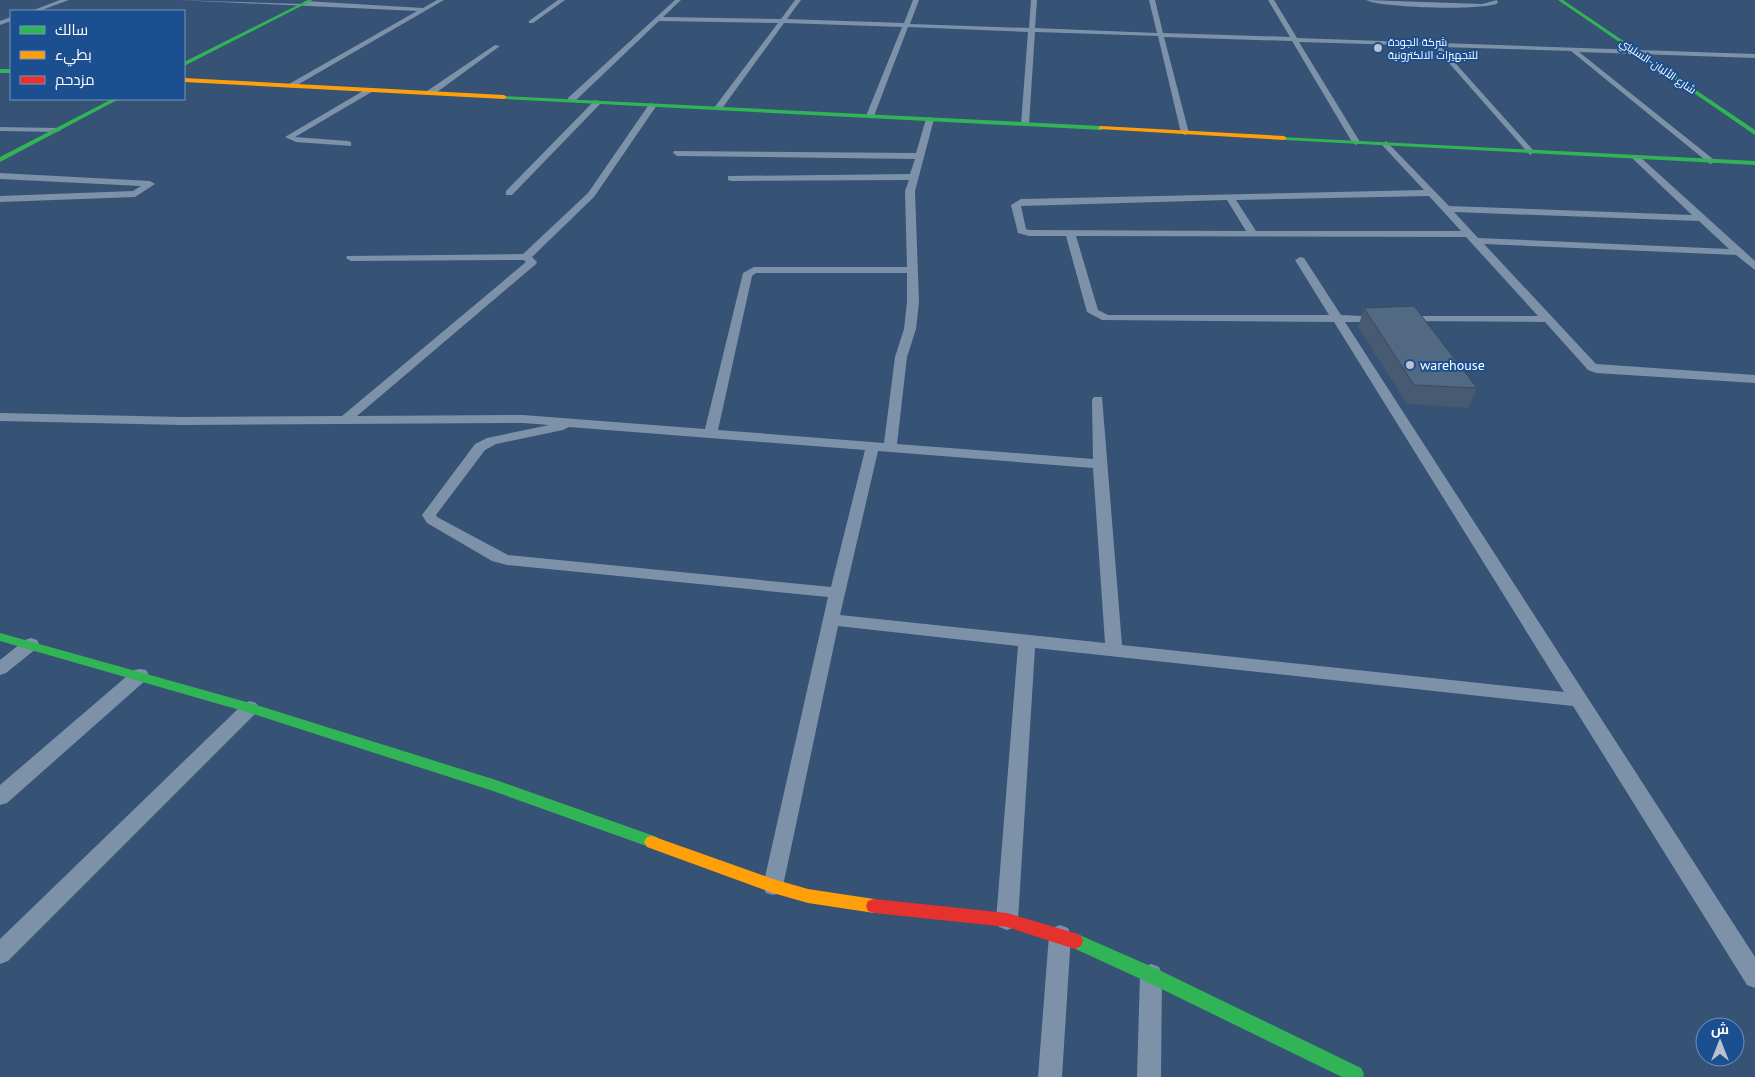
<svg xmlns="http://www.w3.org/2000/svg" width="1755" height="1077" viewBox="0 0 1755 1077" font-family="'PT Sans',Cairo,sans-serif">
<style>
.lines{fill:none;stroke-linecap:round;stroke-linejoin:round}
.street{fill:#7d92a8;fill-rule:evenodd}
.fast{fill:#30b455;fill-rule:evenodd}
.slow{fill:#ff9f0a;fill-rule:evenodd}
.jam{fill:#e5322d;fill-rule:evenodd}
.wall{fill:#475a72}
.building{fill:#526984;stroke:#394a5c}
.poi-dot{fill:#b9c2ce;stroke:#1b4f8f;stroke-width:2}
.labels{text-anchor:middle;stroke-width:4;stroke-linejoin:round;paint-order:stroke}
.far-poi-label{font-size:11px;fill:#fff;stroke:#1b4f8f;text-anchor:start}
.far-street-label{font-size:11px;fill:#fff;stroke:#1b4f8f}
.poi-label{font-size:14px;fill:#fff;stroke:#1b4f8f;text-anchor:start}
</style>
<rect width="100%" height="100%" fill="#365274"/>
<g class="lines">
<g class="street">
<path d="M60,0H69L39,11H31Z"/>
<path d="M176,0L302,4L305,1L423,8L437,0H444L292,88L288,86L289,84L417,11Z"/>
<path d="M558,0H565L533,23H529V21Z"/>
<path d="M675,0H681L663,17L781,19L795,0H801L787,19L904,23L913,0H919L910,24L1029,28L1031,0H1037L1035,28L1157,33L1149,0H1155L1163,33L1290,37L1268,0H1274L1297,38L1755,54V58L1579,52L1713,159V163L1710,164L1571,51L1441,47L1533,150L1534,152L1530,155L1434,46L1299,42L1360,142L1356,145L1352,142L1292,41L1164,37L1189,133L1185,135L1181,133L1158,36L1035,32L1029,124L1025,126L1021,124L1028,32L908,27L874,116L870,118L866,116L902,27L784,23L721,110H718L714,108L778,23L659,21L574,102H568V98Z"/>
<path d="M1366,0L1482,4L1497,0L1498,3C1485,11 1380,8 1366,0Z"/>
<path d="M11,17V21L0,25V21Z"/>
<path d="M495,45L500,46L433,95H427V91Z"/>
<path d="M368,88L375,90L295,137L348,141L351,142V146L296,142L285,137Z"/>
<path d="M595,100L602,102L512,195H506V191Z"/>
<path d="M650,103L657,105L594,197L532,257L537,262L536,264L357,416L523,415L705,429L743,273L754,267H907L905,191L909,180L731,181L728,180V176L910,174L915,159L677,156L673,153L674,151L916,153L926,119L930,117L934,119L915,191L919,302L916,329L907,357L897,444L1093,459L1092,400L1094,397H1102L1122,645L1564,692L1334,322L1102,320L1087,312L1066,236H1029L1018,233L1011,205L1021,199L1424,190L1383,146L1382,144L1386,141L1449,206L1692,215L1632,158L1639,156L1755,261V270L1736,255L1484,244L1596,364L1755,375V383L1596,373L1588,370L1545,322L1400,321L1398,319L1404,316H1538L1466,237L1076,236L1098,310L1108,315H1329L1295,260L1300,257L1304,258L1341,315L1385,317L1387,319L1381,322H1345L1755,957V988L1747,985L1573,706L1035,648L1018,920L1015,927L1007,930L999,927L996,920L1018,646L838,626L783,886L780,893L773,895L766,893L763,886L828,597L507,565L492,561L427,523L422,515L475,444L487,438L549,425L523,423L182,425L0,421V413L182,417L342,416L526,262L523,260L351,261L346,258L347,256L523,254L588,193ZM1429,196L1461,231H1256L1236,200ZM1227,200L1246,231L1029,230L1026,229L1021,206ZM1454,212L1699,221L1729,249L1478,238ZM756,273H907V302L904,329L895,357L884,443L718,430L752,276ZM569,427L865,450L831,587L508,555L437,517L436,515L485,450L496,444L563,430ZM878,451L1093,468L1105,643L840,615Z"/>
<path d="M0,127L57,128L61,130L57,132L0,131Z"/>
<path d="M0,173L150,181L155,184L135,197L0,202V196L133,191L141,186L0,179Z"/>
<path d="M31,638L37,640L39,644L37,648L6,673L0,675V660L25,640Z"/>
<path d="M140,669L146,670L149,675L146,680L7,803L0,805V785L134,670Z"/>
<path d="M250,701L256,703L259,708L256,713L8,961L0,964V939L244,703Z"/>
<path d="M1060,925L1068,928L1071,935L1062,1077H1038L1049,935L1052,928Z"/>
<path d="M1151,964L1159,967L1162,975L1161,1077H1137L1140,975L1143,967Z"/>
</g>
<g class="fast">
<path d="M308,0H313L184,66V62Z"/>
<path d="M1558,0H1563L1755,130V135Z"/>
<rect x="0" y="69" width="11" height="4"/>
<path d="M502,96L1101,126L1104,128L1101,130L504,99Z"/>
<path d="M112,99H119L0,162V157Z"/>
<path d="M1282,137L1755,161V165L1284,140L1281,138Z"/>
<path d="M0,633L250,703L496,780L657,837L660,842L657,847L652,848L493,791L250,713L0,641Z"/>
<path d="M1075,933L1157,969L1361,1068L1364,1074L1363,1077H1342L1145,981L1069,946L1067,941L1069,936Z"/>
</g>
<g class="slow">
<path d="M184,78L504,95L507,97L504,99L184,82Z"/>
<path d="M1101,126L1284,136L1287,138L1284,140L1099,129V127Z"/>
<path d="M652,836L773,879L808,889L874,899L880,901L882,906L880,911L874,913L808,903L773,893L647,847L644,842L647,837Z"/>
</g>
<path class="jam" d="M874,899L1007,913L1075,933L1081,936L1083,941L1081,946L1075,949L1007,927L874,913L868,911L866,906L868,901Z"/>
</g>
<path class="wall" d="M1364,308L1477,388L1469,408L1407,404L1358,327Z"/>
<path class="building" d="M1414,306L1477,388L1414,385L1364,308Z"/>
<g class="poi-dot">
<circle cx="1378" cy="48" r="5"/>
<circle cx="1410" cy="365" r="5"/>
</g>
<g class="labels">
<g class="far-poi-label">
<text x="1388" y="46">شركة الجودة<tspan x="1388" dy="13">للتجهيزات الالكترونية</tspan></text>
</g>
<g class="far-street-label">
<text transform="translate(1658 66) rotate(34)" y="4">شارع الألبان-السليني</text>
</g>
<g class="poi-label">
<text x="1420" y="370">warehouse</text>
</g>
</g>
<rect x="10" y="10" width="175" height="90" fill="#1b4f8f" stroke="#7695bc"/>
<rect x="20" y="26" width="25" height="8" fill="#30b455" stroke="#7695bc"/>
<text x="55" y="35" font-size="15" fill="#ffffff">سالك</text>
<rect x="20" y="51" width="25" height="8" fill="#ff9f0a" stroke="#7695bc"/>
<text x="55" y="60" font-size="15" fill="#ffffff">بطيء</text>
<rect x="20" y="76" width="25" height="8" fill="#e5322d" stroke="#7695bc"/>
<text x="55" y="85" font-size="15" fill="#ffffff">مزدحم</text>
<g transform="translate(1720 1042)"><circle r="24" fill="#1b4f8f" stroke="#7695bc"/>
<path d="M0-4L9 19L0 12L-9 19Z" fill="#b9c2ce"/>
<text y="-8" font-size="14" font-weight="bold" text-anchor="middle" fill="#ffffff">ش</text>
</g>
</svg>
